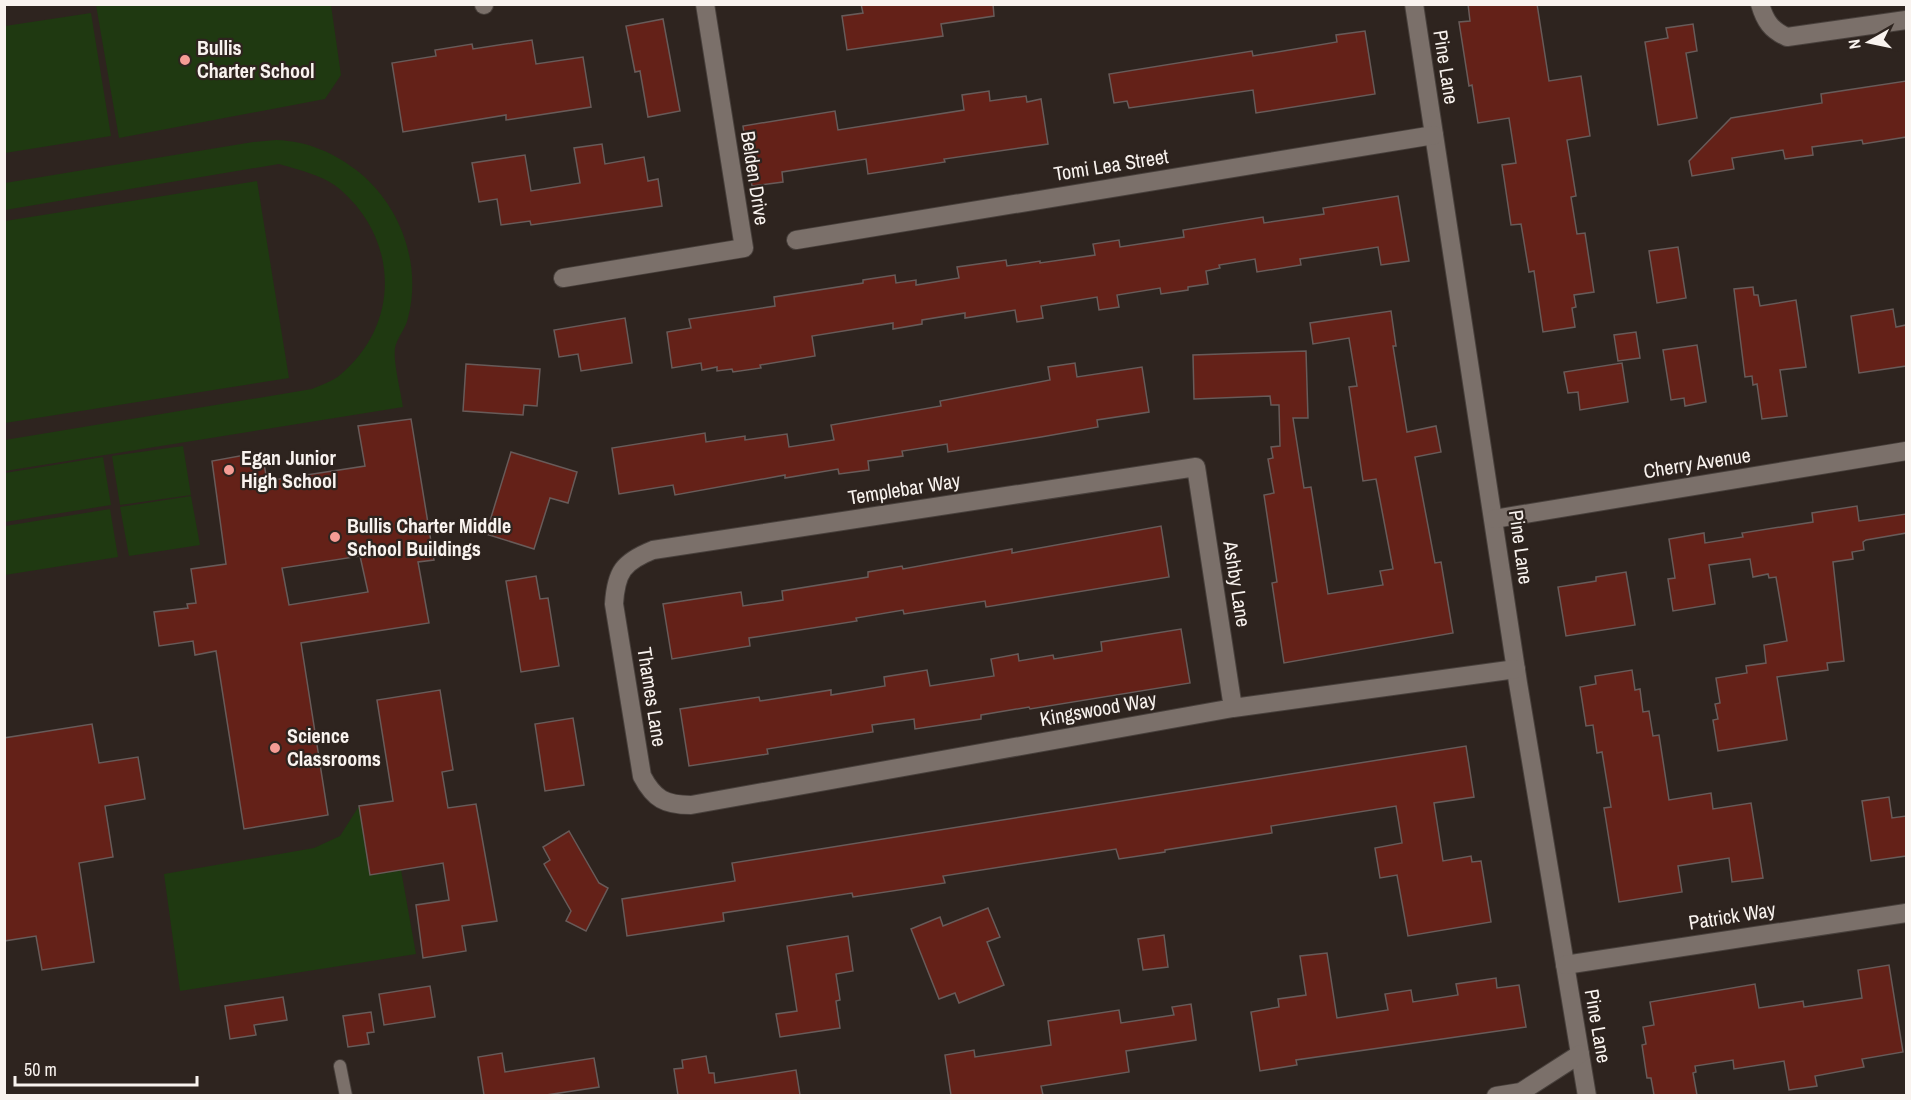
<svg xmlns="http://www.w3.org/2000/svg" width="1911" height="1100" viewBox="0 0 1911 1100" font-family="'Archivo Narrow',sans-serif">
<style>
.green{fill:#1f3911}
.building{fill:#642118;stroke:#685b59;stroke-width:1.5;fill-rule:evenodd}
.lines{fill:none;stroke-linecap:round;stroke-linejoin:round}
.lane-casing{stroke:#48403c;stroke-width:14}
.street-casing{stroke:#48403c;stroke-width:20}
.lane{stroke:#7b706a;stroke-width:12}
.street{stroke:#7b706a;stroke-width:18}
.poi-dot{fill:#f59c95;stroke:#2e241f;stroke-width:2}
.labels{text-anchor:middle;stroke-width:4.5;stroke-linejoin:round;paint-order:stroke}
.poi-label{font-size:20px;font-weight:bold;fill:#f9f3ef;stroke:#2e241f;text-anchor:start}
.street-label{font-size:20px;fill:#f9f3ef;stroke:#2e241f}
</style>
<rect width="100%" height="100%" fill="#2e241f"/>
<g class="green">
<path d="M96,5H331L341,75L325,99L119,138Z"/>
<path d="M91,13L111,136L5,153V26Z"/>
<path d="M276,140C308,141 335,153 360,173C401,207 422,265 408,318C406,328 397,338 395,348C393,362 401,392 403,407L5,471V440L312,389C321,385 333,381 340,375C400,325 399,242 342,191C326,176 300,170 279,164L5,210V183L253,142Z"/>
<path d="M257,181L289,378L5,423V221Z"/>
<path d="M183,446L191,495L120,505L112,456Z"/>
<path d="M103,457L111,505L5,522V473Z"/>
<path d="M191,496L200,545L129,556L120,507Z"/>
<path d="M110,509L118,557L5,575V526Z"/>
<path d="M359,806L401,870L416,954L180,991L164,874L314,848L340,836Z"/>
</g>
<g class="building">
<path d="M861,4H993L994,16L941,24L943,36L847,50L842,16L863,13Z"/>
<path d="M1468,4H1537L1549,81L1581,76L1590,136L1567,140L1576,196L1571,197L1577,234L1585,233L1594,292L1574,295L1576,307L1572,308L1575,327L1543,332L1534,271L1529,272L1521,224L1511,225L1502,165L1516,163L1509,118L1478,123L1472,85L1469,86L1459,22L1470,21Z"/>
<path d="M663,19L680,111L648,117L640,71L635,72L626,26Z"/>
<path d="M1693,24L1697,51L1686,53L1697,118L1658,125L1645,42L1668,38L1666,28Z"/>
<path d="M1365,31L1375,94L1256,113L1253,90L1129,108L1127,101L1114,103L1109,74L1252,51L1253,56L1337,42L1336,35Z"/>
<path d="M532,40L536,64L583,57L591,107L506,120V115L403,132L392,63L436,56L435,50L472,44L473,49Z"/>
<path d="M1906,81V137L1863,144L1862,140L1812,147L1813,155L1785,159L1783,150L1732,158L1734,169L1692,176L1689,161L1731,118L1822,103L1821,94Z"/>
<path d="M989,91L990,101L1026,96L1027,102L1041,99L1048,144L944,159L945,162L868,174L866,159L782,172L783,182L752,186L743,126L835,111L838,130L964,110L962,95Z"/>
<path d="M602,144L605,164L644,157L648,181L658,179L662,206L531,225L530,221L501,225L497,199L479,202L472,163L525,155L531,191L580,183L574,148Z"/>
<path d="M1398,196L1409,261L1381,265L1378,247L1300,259L1301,265L1257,272L1255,259L1219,265L1220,268L1206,271L1208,284L1188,287V290L1161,294L1160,288L1117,295L1119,307L1099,310L1097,297L1041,306L1043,318L1017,322L1015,310L965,318V313L922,320V324L893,329V323L812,336L815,356L760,365L761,368L733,372L732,369L717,371V367L702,370L701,363L672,368L667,332L691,328L689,319L775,306L774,297L863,283V280L895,275L896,283L916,280V285L959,278L957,267L1006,260L1007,266L1040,261V263L1095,255L1093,244L1119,240L1120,247L1184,237L1183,230L1263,217L1264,223L1324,214L1323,208Z"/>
<path d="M1678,247L1686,298L1657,303L1649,251Z"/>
<path d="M1753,287L1754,295H1758L1760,306L1796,300L1806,367L1780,370L1787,416L1762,419L1757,384L1753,385L1752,376L1745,377L1734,289Z"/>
<path d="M1893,309L1896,327L1906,325V366L1859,373L1851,316Z"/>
<path d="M1391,311L1396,346H1393L1407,432L1436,426L1441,452L1415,457L1435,563L1441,562L1453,633L1284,663L1272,583L1277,582L1264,495L1274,493L1268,459L1273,458L1271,447L1280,446L1279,405H1271L1270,396L1194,399L1193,355L1306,351L1308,418H1293L1304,488L1311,487L1328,594L1383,585L1380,571L1393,569L1376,479L1363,481L1349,387L1357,386L1349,338L1313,344L1310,323Z"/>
<path d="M625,318L632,363L581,371L578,354L559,357L554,330Z"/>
<path d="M1636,332L1640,358L1618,361L1614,335Z"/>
<path d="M1697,345L1706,402L1685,406L1684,398L1671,400L1663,350Z"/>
<path d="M1075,363L1077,377L1142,367L1149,412L1097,420L1098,427L1041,437L948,452L947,444L902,451L903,456L868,461L869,470L839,474L838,469L785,478V475L675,495L673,485L619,494L612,448L705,433L706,442L745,436V440L787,434L789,447L834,440L831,425L941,406L940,401L1050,380L1048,367Z"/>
<path d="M1622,363L1628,402L1580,410L1578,392L1568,393L1564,372Z"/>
<path d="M466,364L540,369L537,406L524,405L523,415L463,411Z"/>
<path d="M411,419L434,560L418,562L429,623L301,643L328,815L244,829L216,651L195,655L193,641L159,646L154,612L188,608L187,604L196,603L191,569L226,564L212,461L262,452L267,481L365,466L358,426ZM360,556L368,592L289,605L282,568Z"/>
<path d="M511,452L577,472L568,503L550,498L534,549L486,534Z"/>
<path d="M1857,506L1859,521L1906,514V533L1866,540L1863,542L1864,550L1852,552L1853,559L1833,562L1844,661L1827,663L1828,670L1777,677L1787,740L1718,751L1713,720L1718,719L1715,704L1720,703L1716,678L1747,673L1746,666L1766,663L1764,645L1787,641L1776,577L1769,578L1768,574L1753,577L1750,559L1709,565L1715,604L1673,611L1668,579L1675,578L1669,539L1704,533L1705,543L1743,537L1742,533L1813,522L1812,513Z"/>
<path d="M1161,526L1169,577L986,607L985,601L904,614L903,610L856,618L857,621L749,638L750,646L672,659L663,604L741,592L743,606L783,600L782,591L868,577V572L902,566L903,569L1012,549V553Z"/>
<path d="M1626,572L1635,625L1566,636L1558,587L1596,581V577Z"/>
<path d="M536,576L540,599L548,598L559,666L521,672L506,581Z"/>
<path d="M1181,629L1190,683L1030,709L1029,707L981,715V719L915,729L914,719L872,725L873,732L767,749L768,754L689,766L680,709L759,697L760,701L831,690V695L885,686L884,677L927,670L930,686L994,676L991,659L1018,654L1019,661L1053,655L1054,659L1102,651L1101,642Z"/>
<path d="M1632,670L1635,690L1640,689L1643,712L1649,711L1653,736L1659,735L1669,800L1711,793L1713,809L1751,803L1763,878L1732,882L1729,858L1678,866L1682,892L1619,902L1604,808L1611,807L1602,752L1597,753L1593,725L1586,726L1580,687L1596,684L1595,676Z"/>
<path d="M440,690L453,770L442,772L448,808L476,804L497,921L462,926L466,951L423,958L416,905L449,900L443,863L370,875L359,806L393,801L377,700Z"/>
<path d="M573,718L584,785L545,791L535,724Z"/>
<path d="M92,724L99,763L138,757L145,799L105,806L113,857L79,863L94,962L42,970L36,936L4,941V738Z"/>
<path d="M1466,746L1474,797L1434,803L1443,861L1471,856L1472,862L1481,861L1491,922L1408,936L1397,875L1380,878L1375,848L1402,843L1396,806L1271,826L1272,833L1165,850V852L1119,859L1116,849L943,876L945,883L853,897L852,893L723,913L724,921L627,936L622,899L735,881L732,863Z"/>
<path d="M1889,797L1892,818L1906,816V856L1871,861L1862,801Z"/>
<path d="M569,831L599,883L608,888L586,931L566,921L571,911L544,864L550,860L543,847Z"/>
<path d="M988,908L1000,937L987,942L1004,985L959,1003L955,993L939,999L911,929L940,917L943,926Z"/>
<path d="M1164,935L1168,967L1143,970L1138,939Z"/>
<path d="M848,936L853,971L836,974L840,1000L836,1001L840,1028L780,1037L776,1014L797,1011L787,946Z"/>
<path d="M1327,953L1337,1018L1388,1010L1385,994L1411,990L1413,1002L1458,995L1456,984L1496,978L1497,988L1519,985L1526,1027L1296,1060L1297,1065L1260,1071L1251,1012L1279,1007L1278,999L1306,995L1300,956Z"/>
<path d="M1889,965L1903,1052L1862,1059L1864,1067L1815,1076L1817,1086L1789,1090L1784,1061L1734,1069L1733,1060L1695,1066L1696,1072L1693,1073L1697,1095H1654L1651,1078H1647L1642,1045L1646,1044L1643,1027L1654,1025L1650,1002L1755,984L1759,1008L1803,1001L1804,1007L1862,998L1858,970Z"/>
<path d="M430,986L435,1017L384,1025L379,994Z"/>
<path d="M283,997L287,1020L254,1025L256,1035L230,1039L225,1006Z"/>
<path d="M1191,1004L1196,1040L1126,1051L1129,1072L1041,1086L1043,1095H951L945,1055L974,1050L975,1057L1051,1045L1048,1021L1119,1010L1121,1023L1174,1015L1172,1007Z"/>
<path d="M371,1012L374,1032L367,1033L369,1044L348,1047L343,1016Z"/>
<path d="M502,1053L505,1072L594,1058L599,1087L546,1095H484L478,1057Z"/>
<path d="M706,1056L709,1073H714L715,1083L796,1070L800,1095H678L674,1069L683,1068L682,1060Z"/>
</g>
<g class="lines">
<defs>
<path id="lane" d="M340,1066L346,1096"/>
<g id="street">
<path d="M484,4V5"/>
<path d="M1414,4L1518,683L1587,1096"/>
<path d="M1760,4C1765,21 1771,30 1787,37L1906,20"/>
<path d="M796,240L1434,135"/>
<path d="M563,278L744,248L705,4"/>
<path d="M1494,519L1906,451"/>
<path d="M1233,708L1196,467L653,550C623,562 616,572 614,604L642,776C654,799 665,805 691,805L1233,708L1516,669"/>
<path d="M1565,965L1906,913"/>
<path d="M1496,1096L1521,1092L1580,1054"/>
</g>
</defs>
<use href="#lane" class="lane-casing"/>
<use href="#street" class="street-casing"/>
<use href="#lane" class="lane"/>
<use href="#street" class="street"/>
</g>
<g class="poi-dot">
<circle cx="185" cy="60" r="6"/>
<circle cx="229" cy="470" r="6"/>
<circle cx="335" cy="537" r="6"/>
<circle cx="275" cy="748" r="6"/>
</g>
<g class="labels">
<g class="poi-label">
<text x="197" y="55">Bullis<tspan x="197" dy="23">Charter School</tspan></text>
<text x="241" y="465">Egan Junior<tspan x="241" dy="23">High School</tspan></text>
<text x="347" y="533">Bullis Charter Middle<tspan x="347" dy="23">School Buildings</tspan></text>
<text x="287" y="743">Science<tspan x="287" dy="23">Classrooms</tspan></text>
</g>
<g class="street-label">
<text transform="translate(1446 67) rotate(81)" y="7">Pine Lane</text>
<text transform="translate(1111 165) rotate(-9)" y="7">Tomi Lea Street</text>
<text transform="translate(755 178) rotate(81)" y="7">Belden Drive</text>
<text transform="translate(1697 463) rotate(-9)" y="7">Cherry Avenue</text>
<text transform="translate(904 489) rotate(-9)" y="7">Templebar Way</text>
<text transform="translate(1521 547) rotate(82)" y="7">Pine Lane</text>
<text transform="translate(1237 584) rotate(81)" y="7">Ashby Lane</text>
<text transform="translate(652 697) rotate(81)" y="7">Thames Lane</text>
<text transform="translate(1098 709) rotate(-10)" y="7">Kingswood Way</text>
<text transform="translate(1732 916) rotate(-9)" y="7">Patrick Way</text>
<text transform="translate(1598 1026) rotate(80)" y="7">Pine Lane</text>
</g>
</g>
<rect width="1911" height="1100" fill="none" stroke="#f9f3ef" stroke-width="12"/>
<g transform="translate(1869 42) rotate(261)" stroke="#2e241f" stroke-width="4.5" paint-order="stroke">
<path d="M0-4.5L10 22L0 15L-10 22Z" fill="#f9f3ef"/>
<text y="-9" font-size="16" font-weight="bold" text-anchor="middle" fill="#f9f3ef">N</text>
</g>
<path d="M15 1076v9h182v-9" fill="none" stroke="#f9f3ef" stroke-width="3"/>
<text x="24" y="1076" font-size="18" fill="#f9f3ef" stroke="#2e241f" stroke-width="4.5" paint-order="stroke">50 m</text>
</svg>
